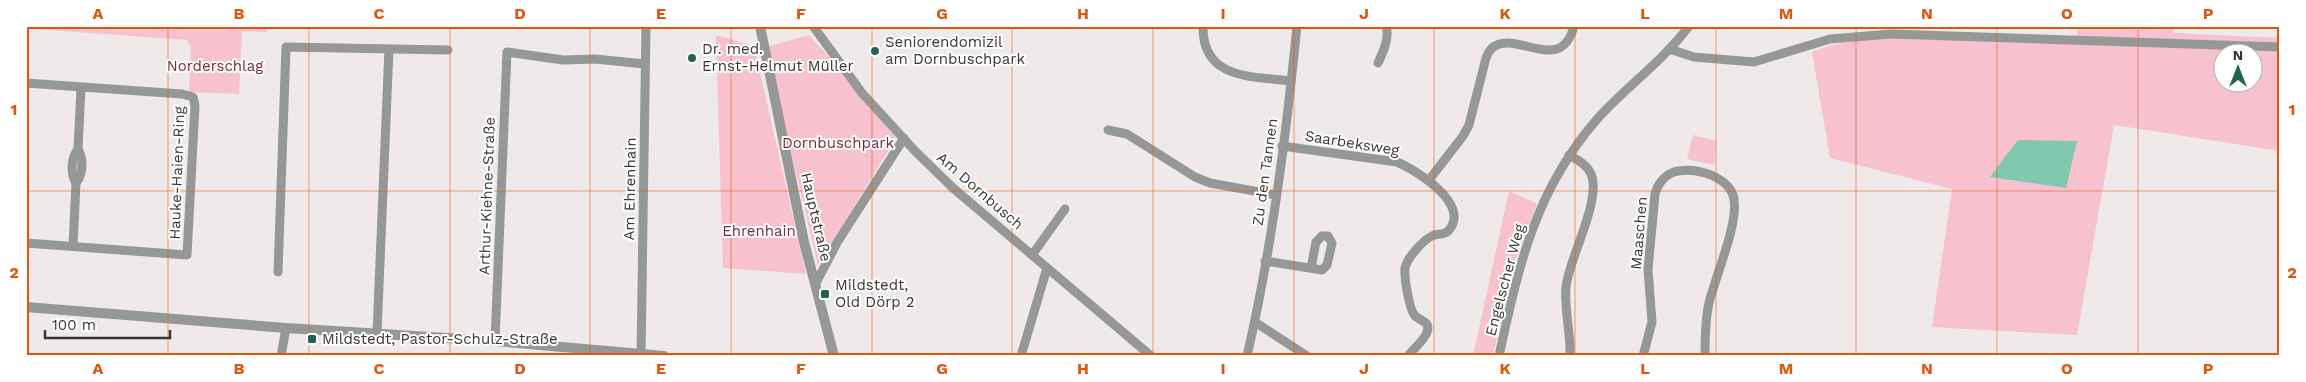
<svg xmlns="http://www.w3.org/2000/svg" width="2306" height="382" viewBox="0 0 2306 382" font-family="'Work Sans',sans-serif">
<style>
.green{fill:#f7c1ce;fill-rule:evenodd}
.water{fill:#7fc7af}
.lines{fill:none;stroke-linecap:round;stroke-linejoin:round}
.minor{stroke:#959897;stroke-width:9}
.tertiary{stroke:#959897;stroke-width:10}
.grid{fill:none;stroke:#df570e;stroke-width:1;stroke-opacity:0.55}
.poi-dot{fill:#226250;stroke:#fff;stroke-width:2}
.labels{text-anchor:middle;stroke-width:4;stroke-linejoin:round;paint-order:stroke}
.poi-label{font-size:15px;fill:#393637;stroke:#fff;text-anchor:start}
.park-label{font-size:15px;fill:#762944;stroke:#fff}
.street-label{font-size:15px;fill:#393637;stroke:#fff}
.neatline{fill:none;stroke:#df570e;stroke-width:2}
.grid-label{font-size:16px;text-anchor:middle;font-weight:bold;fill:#df570e}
</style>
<rect width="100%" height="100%" fill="#f0e9ea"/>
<g class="green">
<path d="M34,26H267V32L242,31L239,94L189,92L191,48L187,40L34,29Z"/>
<path d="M2078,26H2174L2173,33L2280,38V151L2114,125L2077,335L1932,327L1952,189L1830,158L1812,52L1831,45L1886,37L2075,43ZM2224,52H2254V82H2224Z"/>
<path d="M716,35L754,46L806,274L723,268Z"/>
<path d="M809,35L845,75L896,138L818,265L766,47Z"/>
<path d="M1693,135L1716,141L1714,165L1687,159Z"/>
<path d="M1509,191L1537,204L1515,260L1493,356H1473Z"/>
</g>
<path class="water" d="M2018,140L2077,141L2066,188L1990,177Z"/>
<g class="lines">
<g class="minor">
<path d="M813,26L862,93L915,151L953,188L1151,356"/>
<path d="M1203,26C1202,80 1252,76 1291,81"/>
<path d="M1669,49L1694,57L1754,62L1830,39L1891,34L2280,47"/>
<path d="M1378,63C1383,52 1390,38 1386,26"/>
<path d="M26,83L182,94L193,97L195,106L187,255L26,243"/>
<path d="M1108,130L1127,134L1195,177L1210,183L1276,195"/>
<path d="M1282,146L1397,162C1416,170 1471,204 1449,230C1445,236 1437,233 1432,236C1423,240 1407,258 1405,268C1404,277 1409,309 1415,316C1421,321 1431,322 1427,332C1425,340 1413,349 1408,356"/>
<path d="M1569,155C1576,159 1586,164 1590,172C1604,197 1569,257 1566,287C1564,310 1571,333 1570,356"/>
<path d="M1429,180L1463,136L1469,125L1486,58C1487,55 1489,51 1492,48C1515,28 1561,77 1574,26"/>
<path d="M76,183C83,175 84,159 78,149L81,88"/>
<path d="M73,246L76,183C70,173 71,158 78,149"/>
<path d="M1032,255L1065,209"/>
<path d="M1265,261L1322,270L1327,265L1332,243L1328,236H1322L1316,242L1311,268"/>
<path d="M278,272L286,47L448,50"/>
<path d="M816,283L838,241L904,138"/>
<path d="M1255,322L1307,356"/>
<path d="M377,333L389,49"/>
<path d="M495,341L507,52L563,60L595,59L645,64"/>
<path d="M281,356L286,328"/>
<path d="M641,356L646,26"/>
<path d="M1021,356L1047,268"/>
<path d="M1247,356C1272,248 1286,136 1297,26"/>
<path d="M1499,356C1519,265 1535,190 1598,118C1627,86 1663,61 1689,26"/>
<path d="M1643,356L1652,322L1648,269L1655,194C1658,183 1666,173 1678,171C1689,169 1701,171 1711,175C1720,179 1730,186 1733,195C1741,219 1715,277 1709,303C1705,320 1705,338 1705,356"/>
</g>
<g class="tertiary">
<path d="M760,26L804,242L834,356"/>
<path d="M26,307L286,328L495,341L664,356"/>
</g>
</g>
<path class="grid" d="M168,26V356M309,26V356M450,26V356M590,26V356M731,26V356M872,26V356M1012,26V356M1153,26V356M1294,26V356M1434,26V356M1575,26V356M1716,26V356M1856,26V356M1997,26V356M2138,26V356M26,191H2280"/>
<g class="poi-dot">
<circle cx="875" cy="51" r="5"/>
<circle cx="692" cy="58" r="5"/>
<rect x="820" y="289" width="10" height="10" rx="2.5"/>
<rect x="307" y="334" width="10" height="10" rx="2.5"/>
</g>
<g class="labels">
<g class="poi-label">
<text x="885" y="47">Seniorendomizil<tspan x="885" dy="17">am Dornbuschpark</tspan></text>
<text x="702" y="54">Dr. med.<tspan x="702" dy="17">Ernst-Helmut Müller</tspan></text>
<text x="835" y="290">Mildstedt,<tspan x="835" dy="17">Old Dörp 2</tspan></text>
<text x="322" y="344">Mildstedt, Pastor-Schulz-Straße</text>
</g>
<g class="park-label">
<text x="215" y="71">Norderschlag</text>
<text x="838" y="148">Dornbuschpark</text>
<text x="759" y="236">Ehrenhain</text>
</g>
<g class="street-label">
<text transform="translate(1352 143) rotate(9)" y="5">Saarbeksweg</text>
<text transform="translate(1265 172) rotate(-82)" y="5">Zu den Tannen</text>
<text transform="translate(177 173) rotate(-88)" y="5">Hauke-Haien-Ring</text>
<text transform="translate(630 189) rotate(-89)" y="5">Am Ehrenhain</text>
<text transform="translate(980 191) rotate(41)" y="5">Am Dornbusch</text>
<text transform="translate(487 196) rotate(-88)" y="5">Arthur-Kiehne-Straße</text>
<text transform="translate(816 217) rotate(77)" y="5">Hauptstraße</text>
<text transform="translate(1639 233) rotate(-85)" y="5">Maaschen</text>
<text transform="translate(1505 280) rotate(-75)" y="5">Engelscher Weg</text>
</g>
</g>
<rect width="2306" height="382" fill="none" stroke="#ffffff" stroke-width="55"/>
<g transform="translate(2238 68)"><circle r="24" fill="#ffffff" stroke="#b0afaf"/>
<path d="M0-4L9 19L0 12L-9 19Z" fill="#226250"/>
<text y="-8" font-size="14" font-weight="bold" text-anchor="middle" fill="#393637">N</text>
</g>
<path d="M45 330v8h125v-8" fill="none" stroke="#393637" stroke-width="2.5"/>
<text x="52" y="330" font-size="15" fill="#393637" stroke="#ffffff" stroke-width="4" paint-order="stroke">100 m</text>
<rect x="28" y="28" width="2250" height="326" class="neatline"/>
<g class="grid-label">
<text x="98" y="19">A</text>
<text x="239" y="19">B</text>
<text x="379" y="19">C</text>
<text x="520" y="19">D</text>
<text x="661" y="19">E</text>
<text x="801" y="19">F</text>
<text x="942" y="19">G</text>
<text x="1083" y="19">H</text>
<text x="1223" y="19">I</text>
<text x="1364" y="19">J</text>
<text x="1505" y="19">K</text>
<text x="1645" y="19">L</text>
<text x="1786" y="19">M</text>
<text x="1927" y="19">N</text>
<text x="2067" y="19">O</text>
<text x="2208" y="19">P</text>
<text x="14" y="115">1</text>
<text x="2292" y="115">1</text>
<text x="14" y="278">2</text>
<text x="2292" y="278">2</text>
<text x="98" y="374">A</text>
<text x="239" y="374">B</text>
<text x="379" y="374">C</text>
<text x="520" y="374">D</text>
<text x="661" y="374">E</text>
<text x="801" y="374">F</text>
<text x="942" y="374">G</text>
<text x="1083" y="374">H</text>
<text x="1223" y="374">I</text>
<text x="1364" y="374">J</text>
<text x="1505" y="374">K</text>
<text x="1645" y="374">L</text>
<text x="1786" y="374">M</text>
<text x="1927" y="374">N</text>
<text x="2067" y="374">O</text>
<text x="2208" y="374">P</text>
</g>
</svg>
